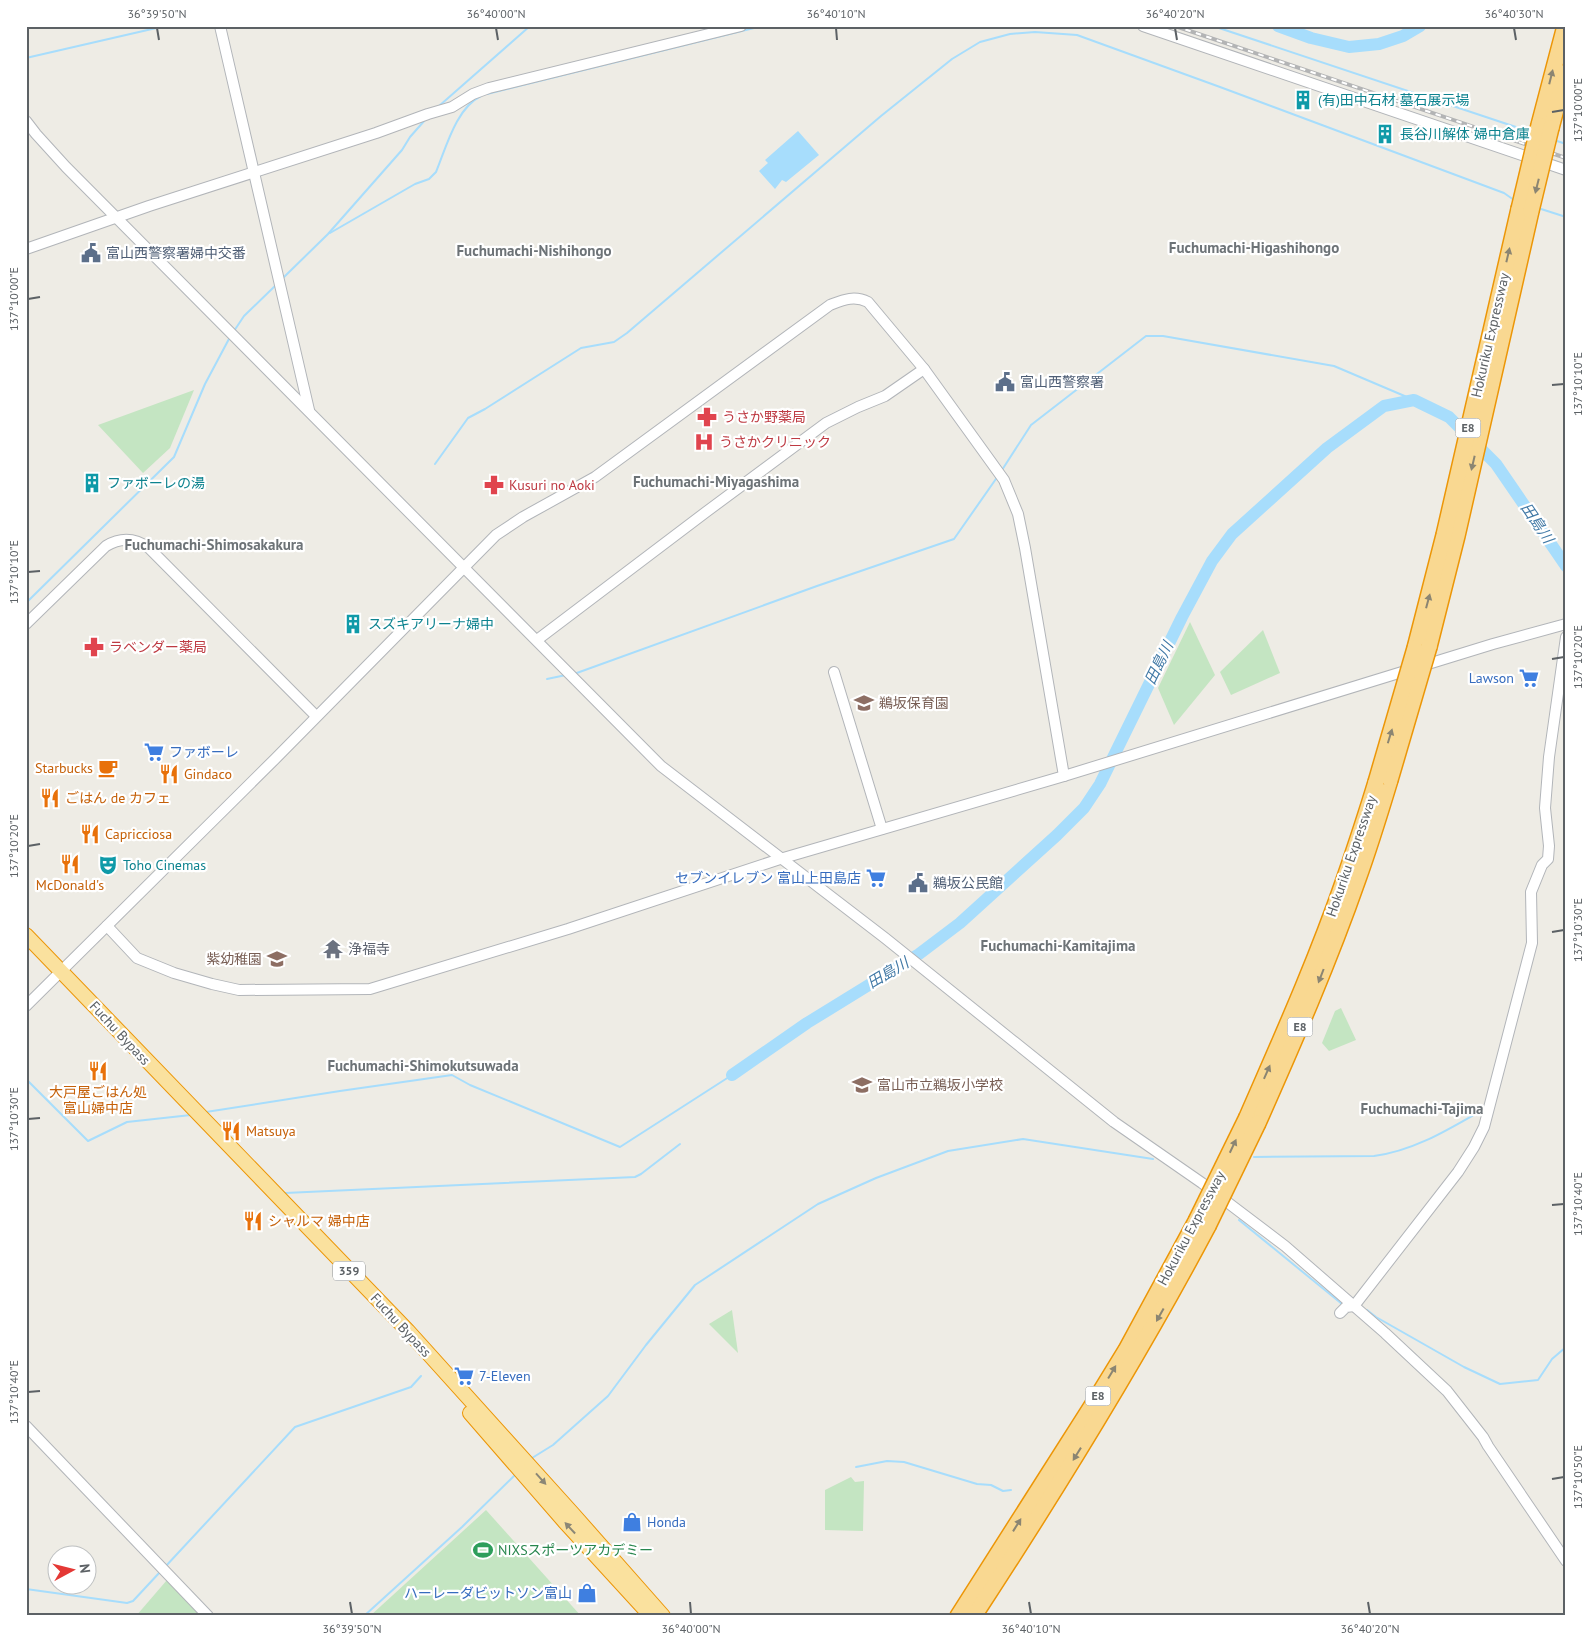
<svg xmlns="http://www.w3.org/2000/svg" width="1592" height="1642" viewBox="0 0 1592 1642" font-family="'PT Sans','Noto Sans JP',sans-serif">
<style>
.green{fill:#c4e5c2}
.water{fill:#a7ddfc}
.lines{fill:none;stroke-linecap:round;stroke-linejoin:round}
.stream{stroke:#a7ddfc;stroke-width:2}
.river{stroke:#a7ddfc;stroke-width:12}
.tertiary-casing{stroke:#b2b5b9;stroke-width:12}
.trunk-casing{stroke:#ec9607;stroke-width:16}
.motorway-casing{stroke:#ec9607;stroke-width:18}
.tertiary{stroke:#fff;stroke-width:10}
.trunk{stroke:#fae19e;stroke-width:14}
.motorway{stroke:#f9d891;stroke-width:15}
.rail-casing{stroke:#b3b4b5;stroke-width:4}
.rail{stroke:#fff;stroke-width:2;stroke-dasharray:5.5;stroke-linecap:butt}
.motorway-bridge-casing{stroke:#ec9607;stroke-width:18;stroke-linecap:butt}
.motorway-bridge{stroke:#f9d891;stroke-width:15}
.oneway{fill:#8b8572}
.oneway2{fill:#8b8776}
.ticks{fill:none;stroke:#5c6165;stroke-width:2}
.labels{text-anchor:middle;stroke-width:4.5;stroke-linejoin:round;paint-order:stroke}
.shield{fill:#fff;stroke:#8d9093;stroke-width:1}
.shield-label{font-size:12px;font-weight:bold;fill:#5c6165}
.culture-label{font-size:14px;fill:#0d838f;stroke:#fff;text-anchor:start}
.service-label{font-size:14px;fill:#4e5e75;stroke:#fff;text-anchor:start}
.street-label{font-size:14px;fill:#5c6165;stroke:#fff}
.health-label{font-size:14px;fill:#be3a42;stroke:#fff;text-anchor:start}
.shop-label{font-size:14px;fill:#366cbe;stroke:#fff;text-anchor:end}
.education-label{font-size:14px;fill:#785e54;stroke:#fff;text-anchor:start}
.food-label{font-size:14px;fill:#c56008;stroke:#fff;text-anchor:start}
.worship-label{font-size:14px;fill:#5b616d;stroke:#fff;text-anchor:start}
.leisure-label{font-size:14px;fill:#27864d;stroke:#fff;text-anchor:start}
.neighbourhood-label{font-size:15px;font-weight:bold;fill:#6d7377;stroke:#fff}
.water-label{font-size:15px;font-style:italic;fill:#4179a6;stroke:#fff}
.neatline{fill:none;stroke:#5c6165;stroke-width:2}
.ticks-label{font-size:12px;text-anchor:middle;fill:#5c6165}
</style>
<rect width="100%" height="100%" fill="#eeece5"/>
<g class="green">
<path d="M194,390L170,448L143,473L98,425Z"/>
<path d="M1190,622L1215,675L1174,725L1158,688Z"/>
<path d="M1263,630L1280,673L1231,695L1220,672Z"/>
<path d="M1341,1008L1356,1040L1329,1051L1322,1043L1335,1011Z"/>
<path d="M732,1310L738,1353L709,1324Z"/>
<path d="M851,1477L855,1482L864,1481L863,1531L825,1530V1490Z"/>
<path d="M486,1510L581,1616H370Z"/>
<path d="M167,1580L203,1616H136Z"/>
</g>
<path class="water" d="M798,131L819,155L786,182L782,180L775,189L759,171L768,163L765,160Z"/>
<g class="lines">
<g class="stream">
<path d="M1213,26L1531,132"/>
<path d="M26,58L165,26"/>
<path d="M487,94L762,26"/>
<path d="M439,106L530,26"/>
<path d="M1554,140L1566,144"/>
<path d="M1538,208L1566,217"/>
<path d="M330,233L415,184L429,179L436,172C446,148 456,108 481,96"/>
<path d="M283,278L328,234L402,150L410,137L425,120"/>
<path d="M234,331L244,316L276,285"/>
<path d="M435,464L468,418L485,409L581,348L614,342L627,333L881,116L952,59L980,42L1010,34L1035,32L1077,35L1220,87L1504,193L1514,200"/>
<path d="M1002,470L1031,425L1146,336H1163L1334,366L1414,400"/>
<path d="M26,603L174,457L205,384L230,337"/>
<path d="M574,674L817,586L954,539L998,476"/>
<path d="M547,679L566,675"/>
<path d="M26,1079L88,1141L127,1122L191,1115"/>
<path d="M206,1112L340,1091L452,1075L470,1085L620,1147L732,1075"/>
<path d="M1254,1157L1374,1156C1414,1151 1449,1129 1484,1109"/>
<path d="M285,1193L635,1177L641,1174L680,1144"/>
<path d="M1239,1220L1342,1304"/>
<path d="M1367,1310L1376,1317L1464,1367L1500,1384L1538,1380L1552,1359L1566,1347"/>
<path d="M532,1458L553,1445L608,1396L646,1345L695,1285L818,1204L876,1178L948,1151L1023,1139L1153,1159"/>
<path d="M856,1467L887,1461L904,1462L977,1484L991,1485L1003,1491L1011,1490"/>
<path d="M165,1567L295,1427L411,1387L421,1376"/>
<path d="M26,1589L127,1603L133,1601L160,1572"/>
<path d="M364,1616L462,1527L516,1474"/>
</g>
<g class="river">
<path d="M1278,26L1311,38L1349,47L1379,44L1403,36L1420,26"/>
<path d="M732,1075L807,1023L919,954L960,923L1057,835L1084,808L1100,784L1182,617L1212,561L1232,534L1327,448L1384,406L1414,400L1449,417L1496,464L1566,566"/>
</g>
<defs>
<g id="tertiary">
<path d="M220,26L309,410"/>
<path d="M1143,26L1566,170"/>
<path d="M26,121L36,134L66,167L661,766L885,938L1114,1122L1202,1183L1285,1246L1385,1333L1447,1391L1483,1437L1488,1446L1566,1561"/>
<path d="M26,249L149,206L376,133L428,114L452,107L473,94L489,88L741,26"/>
<path d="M26,624L106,546C121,537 135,538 149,548L316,716"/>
<path d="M537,640L706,512L826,423L858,407L885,396L924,369"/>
<path d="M834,672L882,829"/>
<path d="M107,926L137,958L174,973L212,984L239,990L370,989L568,929L780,859L1064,776L1493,644L1566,624"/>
<path d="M26,1006L275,759L496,535L523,517L595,477L830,305C843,300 854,295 868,302L924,369L1004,480L1018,514L1025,548L1064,776"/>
<path d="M1340,1313L1346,1307L1354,1306L1458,1172L1474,1147L1484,1127L1532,943L1531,892L1542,865L1548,859L1549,846L1545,808L1549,757L1566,637"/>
<path d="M26,1426L208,1616"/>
</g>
<g id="trunk">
<path d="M26,935L408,1331L573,1514L663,1616"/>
<path d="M470,1413L564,1521L651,1616"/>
</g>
<g id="motorway">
<path d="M1539,125L1565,26"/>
<path d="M1551,128L1566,72"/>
<path d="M1429,647L1457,536L1531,211"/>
<path d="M1415,648L1444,535L1519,209"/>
<path d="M1247,1117C1281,1039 1316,961 1344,880C1355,848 1366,815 1376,782"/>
<path d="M1258,1123C1294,1042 1329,962 1358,879C1370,846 1380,813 1390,780"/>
<path d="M958,1616L1091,1407L1126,1350L1196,1221"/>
<path d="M974,1616C1057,1489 1137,1360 1208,1226"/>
</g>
</defs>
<use href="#tertiary" class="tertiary-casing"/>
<use href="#trunk" class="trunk-casing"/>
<use href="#motorway" class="motorway-casing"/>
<use href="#tertiary" class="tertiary"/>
<use href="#trunk" class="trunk"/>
<use href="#motorway" class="motorway"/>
<defs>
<path id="rail" d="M1175,26L1566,158"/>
</defs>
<use href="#rail" class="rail-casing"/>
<use href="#rail" class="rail"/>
<defs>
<g id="motorway-bridge">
<path d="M1519,209L1539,125"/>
<path d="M1531,211L1551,128"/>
<path d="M1390,780L1429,647"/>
<path d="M1376,782L1415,648"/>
<path d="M1196,1221L1247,1117"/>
<path d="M1208,1226L1258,1123"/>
</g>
</defs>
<use href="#motorway-bridge" class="motorway-bridge-casing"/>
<use href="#motorway-bridge" class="motorway-bridge"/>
</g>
<defs><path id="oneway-solid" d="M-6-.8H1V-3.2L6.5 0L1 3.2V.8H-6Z" transform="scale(1.25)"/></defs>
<g class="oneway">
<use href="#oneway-solid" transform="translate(1551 77) rotate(-76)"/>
<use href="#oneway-solid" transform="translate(1537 186) rotate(104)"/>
<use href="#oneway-solid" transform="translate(1508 255) rotate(-77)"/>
<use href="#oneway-solid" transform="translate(1473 463) rotate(103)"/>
<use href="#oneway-solid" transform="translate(1428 601) rotate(-75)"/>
<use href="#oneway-solid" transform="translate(1390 736) rotate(-73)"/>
<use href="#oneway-solid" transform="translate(1321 976) rotate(111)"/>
<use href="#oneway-solid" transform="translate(1267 1072) rotate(-66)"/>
<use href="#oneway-solid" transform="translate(1233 1146) rotate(-65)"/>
<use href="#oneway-solid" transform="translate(1160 1315) rotate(119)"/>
<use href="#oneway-solid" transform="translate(1112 1372) rotate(-59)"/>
<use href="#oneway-solid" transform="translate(1077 1454) rotate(122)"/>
<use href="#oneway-solid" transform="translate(1017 1525) rotate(-58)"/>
</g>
<g class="oneway2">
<use href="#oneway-solid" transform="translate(541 1479) rotate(48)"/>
<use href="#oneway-solid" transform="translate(570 1528) rotate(-133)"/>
</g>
<path class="ticks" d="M157,28L159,40M496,28L498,40M836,28L837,40M1175,28L1177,40M1514,28L1516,40M1552,112L1564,110M28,299L40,297M1552,385L1564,384M28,572L40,571M1552,659L1564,657M28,846L40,844M1552,932L1564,930M28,1119L40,1118M1552,1205L1564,1204M28,1392L40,1391M1552,1479L1564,1477M350,1602L352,1614M690,1602L691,1614M1029,1602L1031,1614M1368,1602L1370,1614"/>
<defs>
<symbol id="building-bare" viewBox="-9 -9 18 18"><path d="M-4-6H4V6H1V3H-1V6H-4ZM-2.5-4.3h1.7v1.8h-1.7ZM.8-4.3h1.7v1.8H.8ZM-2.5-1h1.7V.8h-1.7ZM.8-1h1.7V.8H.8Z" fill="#0f9aa8" stroke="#fff" stroke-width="2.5" paint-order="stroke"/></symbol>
<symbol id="civic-bare" viewBox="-9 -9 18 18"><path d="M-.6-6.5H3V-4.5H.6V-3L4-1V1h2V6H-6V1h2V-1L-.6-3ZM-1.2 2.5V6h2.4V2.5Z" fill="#5c6f8a" stroke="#fff" stroke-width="2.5" paint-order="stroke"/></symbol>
<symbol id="pharmacy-bare" viewBox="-9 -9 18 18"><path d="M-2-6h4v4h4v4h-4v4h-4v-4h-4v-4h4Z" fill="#e0444e" stroke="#fff" stroke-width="2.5" paint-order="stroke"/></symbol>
<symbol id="hospital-bare" viewBox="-9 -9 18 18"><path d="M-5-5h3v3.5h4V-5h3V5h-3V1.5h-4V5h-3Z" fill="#e0444e" stroke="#fff" stroke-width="2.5" paint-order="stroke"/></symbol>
<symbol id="supermarket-bare" viewBox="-9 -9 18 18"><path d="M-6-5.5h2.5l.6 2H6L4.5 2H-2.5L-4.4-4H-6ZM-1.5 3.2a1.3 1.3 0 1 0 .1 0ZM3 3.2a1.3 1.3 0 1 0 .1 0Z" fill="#3f7fe0" stroke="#fff" stroke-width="2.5" paint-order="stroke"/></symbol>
<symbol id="school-bare" viewBox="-9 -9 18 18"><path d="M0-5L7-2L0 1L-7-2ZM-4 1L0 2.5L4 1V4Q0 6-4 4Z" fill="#8d6e63" stroke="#fff" stroke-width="2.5" paint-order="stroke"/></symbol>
<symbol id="cafe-bare" viewBox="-9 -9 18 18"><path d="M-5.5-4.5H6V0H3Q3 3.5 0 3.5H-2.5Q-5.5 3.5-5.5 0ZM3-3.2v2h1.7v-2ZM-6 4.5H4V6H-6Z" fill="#e8710a" stroke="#fff" stroke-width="2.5" paint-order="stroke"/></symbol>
<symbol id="restaurant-bare" viewBox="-9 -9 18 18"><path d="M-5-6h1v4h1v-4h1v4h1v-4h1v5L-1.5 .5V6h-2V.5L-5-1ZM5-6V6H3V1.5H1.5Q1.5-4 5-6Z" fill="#e8710a" stroke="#fff" stroke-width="2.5" paint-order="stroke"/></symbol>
<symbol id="theatre-bare" viewBox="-9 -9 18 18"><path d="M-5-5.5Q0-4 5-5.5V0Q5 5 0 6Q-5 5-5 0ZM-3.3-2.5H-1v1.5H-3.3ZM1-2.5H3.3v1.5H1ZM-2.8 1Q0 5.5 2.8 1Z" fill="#0f9aa8" stroke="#fff" stroke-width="2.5" paint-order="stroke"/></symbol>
<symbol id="temple-bare" viewBox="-9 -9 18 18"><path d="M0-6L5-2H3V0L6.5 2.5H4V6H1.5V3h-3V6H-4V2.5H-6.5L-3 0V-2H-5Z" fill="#6b7280" stroke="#fff" stroke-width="2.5" paint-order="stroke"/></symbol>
<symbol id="shop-bare" viewBox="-9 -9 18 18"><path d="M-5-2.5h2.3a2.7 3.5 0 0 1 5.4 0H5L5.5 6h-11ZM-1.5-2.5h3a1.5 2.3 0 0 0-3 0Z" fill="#3f7fe0" stroke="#fff" stroke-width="2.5" paint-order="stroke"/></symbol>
<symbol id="stadium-bare" viewBox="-9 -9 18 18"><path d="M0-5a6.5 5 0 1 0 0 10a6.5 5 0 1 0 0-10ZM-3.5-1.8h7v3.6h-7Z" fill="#2e9e5b" stroke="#fff" stroke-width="2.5" paint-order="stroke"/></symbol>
</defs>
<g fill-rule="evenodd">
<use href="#building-bare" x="1289" y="86" width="28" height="28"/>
<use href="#building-bare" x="1371" y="120" width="28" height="28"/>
<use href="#civic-bare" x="77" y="239" width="28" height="28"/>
<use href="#civic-bare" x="991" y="368" width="28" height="28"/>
<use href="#pharmacy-bare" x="693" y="403" width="28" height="28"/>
<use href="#hospital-bare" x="690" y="428" width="28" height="28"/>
<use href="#building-bare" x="78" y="469" width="28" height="28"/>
<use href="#pharmacy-bare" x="480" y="471" width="28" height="28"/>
<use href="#building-bare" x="339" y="610" width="28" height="28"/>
<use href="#pharmacy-bare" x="80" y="633" width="28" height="28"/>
<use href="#supermarket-bare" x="1515" y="664" width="28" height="28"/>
<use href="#school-bare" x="850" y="689" width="28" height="28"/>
<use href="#supermarket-bare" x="140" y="738" width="28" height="28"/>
<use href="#cafe-bare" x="94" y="754" width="28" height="28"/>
<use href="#restaurant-bare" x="155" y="760" width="28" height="28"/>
<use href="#restaurant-bare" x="36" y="784" width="28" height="28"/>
<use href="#restaurant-bare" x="76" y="820" width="28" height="28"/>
<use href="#restaurant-bare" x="56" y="850" width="28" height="28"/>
<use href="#theatre-bare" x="94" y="851" width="28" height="28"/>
<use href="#supermarket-bare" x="862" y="864" width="28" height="28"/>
<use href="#civic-bare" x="904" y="869" width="28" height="28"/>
<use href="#temple-bare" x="319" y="935" width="28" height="28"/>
<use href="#school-bare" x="263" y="945" width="28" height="28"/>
<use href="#restaurant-bare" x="84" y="1057" width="28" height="28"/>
<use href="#school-bare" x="848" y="1071" width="28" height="28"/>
<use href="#restaurant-bare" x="217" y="1117" width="28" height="28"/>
<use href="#restaurant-bare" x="239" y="1207" width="28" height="28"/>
<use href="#supermarket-bare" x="450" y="1362" width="28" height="28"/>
<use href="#shop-bare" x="618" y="1508" width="28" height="28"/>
<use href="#stadium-bare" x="469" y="1536" width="28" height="28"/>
<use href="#shop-bare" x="573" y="1579" width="28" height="28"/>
</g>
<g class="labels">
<g class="shield">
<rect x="1455.5" y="418.5" width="25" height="19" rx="4"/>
<rect x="1287.5" y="1017.5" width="25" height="19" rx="4"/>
<rect x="333" y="1261.5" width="32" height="19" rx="4"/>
<rect x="1085.5" y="1386.5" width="25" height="19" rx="4"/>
</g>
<g class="shield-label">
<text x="1468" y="432">E8</text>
<text x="1300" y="1031">E8</text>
<text x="349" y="1275">359</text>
<text x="1098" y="1400">E8</text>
</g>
<g class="culture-label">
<text x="1318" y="105">(有)田中石材 墓石展示場</text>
<text x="1400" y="139">長谷川解体 婦中倉庫</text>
<text x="107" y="488">ファボーレの湯</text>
<text x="368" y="629">スズキアリーナ婦中</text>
<text x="123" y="870">Toho Cinemas</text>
</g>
<g class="service-label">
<text x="106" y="258">富山西警察署婦中交番</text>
<text x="1020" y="387">富山西警察署</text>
<text x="933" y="888">鵜坂公民館</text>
</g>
<g class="street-label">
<text transform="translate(1490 335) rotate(-77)" y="5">Hokuriku Expressway</text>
<text transform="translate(1351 856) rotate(-71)" y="5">Hokuriku Expressway</text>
<text transform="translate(120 1033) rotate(47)" y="5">Fuchu Bypass</text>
<text transform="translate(1191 1228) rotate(-62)" y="5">Hokuriku Expressway</text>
<text transform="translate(401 1325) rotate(47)" y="5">Fuchu Bypass</text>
</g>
<g class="health-label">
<text x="722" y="422">うさか野薬局</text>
<text x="719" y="447">うさかクリニック</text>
<text x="509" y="490">Kusuri no Aoki</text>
<text x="109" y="652">ラベンダー薬局</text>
</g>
<g class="shop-label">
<text x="1514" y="683">Lawson</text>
<text x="169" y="757" text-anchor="start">ファボーレ</text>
<text x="861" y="883">セブンイレブン 富山上田島店</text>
<text x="479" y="1381" text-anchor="start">7-Eleven</text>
<text x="647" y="1527" text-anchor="start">Honda</text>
<text x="572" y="1598">ハーレーダビットソン富山</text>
</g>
<g class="education-label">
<text x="879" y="708">鵜坂保育園</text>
<text x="262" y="964" text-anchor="end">紫幼稚園</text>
<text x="877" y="1090">富山市立鵜坂小学校</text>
</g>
<g class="food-label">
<text x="93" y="773" text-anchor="end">Starbucks</text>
<text x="184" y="779">Gindaco</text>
<text x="65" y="803">ごはん de カフェ</text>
<text x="105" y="839">Capricciosa</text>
<text x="70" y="890" text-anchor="middle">McDonald's</text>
<text x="98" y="1097" text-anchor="middle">大戸屋ごはん処<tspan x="98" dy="16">富山婦中店</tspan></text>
<text x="246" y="1136">Matsuya</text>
<text x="268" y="1226">シャルマ 婦中店</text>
</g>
<g class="worship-label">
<text x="348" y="954">浄福寺</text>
</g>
<g class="leisure-label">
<text x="498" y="1555">NIXSスポーツアカデミー</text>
</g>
<g class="neighbourhood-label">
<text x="1254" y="253">Fuchumachi-Higashihongo</text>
<text x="534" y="256">Fuchumachi-Nishihongo</text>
<text x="716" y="487">Fuchumachi-Miyagashima</text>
<text x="214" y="550">Fuchumachi-Shimosakakura</text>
<text x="1058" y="951">Fuchumachi-Kamitajima</text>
<text x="423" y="1071">Fuchumachi-Shimokutsuwada</text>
<text x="1422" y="1114">Fuchumachi-Tajima</text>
</g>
<g class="water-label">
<text transform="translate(1537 523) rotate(56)" y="5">田島川</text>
<text transform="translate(1159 663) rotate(-64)" y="5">田島川</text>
<text transform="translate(888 973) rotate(-31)" y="5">田島川</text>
</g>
</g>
<rect width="1592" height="1642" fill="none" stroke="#ffffff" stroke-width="55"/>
<g transform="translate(72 1570) rotate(83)"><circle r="24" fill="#ffffff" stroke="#bec0c1"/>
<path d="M0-4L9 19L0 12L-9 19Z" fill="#e43835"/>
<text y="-8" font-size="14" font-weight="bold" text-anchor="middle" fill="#5c6165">N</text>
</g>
<rect x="28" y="28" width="1536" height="1586" class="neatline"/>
<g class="ticks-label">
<text x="157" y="18">36°39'50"N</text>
<text x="496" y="18">36°40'00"N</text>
<text x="836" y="18">36°40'10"N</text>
<text x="1175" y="18">36°40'20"N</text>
<text x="1514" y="18">36°40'30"N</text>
<text transform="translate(1578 110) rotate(-90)" y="4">137°10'00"E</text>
<text transform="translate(14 299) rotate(-90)" y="4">137°10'00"E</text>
<text transform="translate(1578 384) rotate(-90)" y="4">137°10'10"E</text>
<text transform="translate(14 572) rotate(-90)" y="4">137°10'10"E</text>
<text transform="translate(1578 657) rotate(-90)" y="4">137°10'20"E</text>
<text transform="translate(14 846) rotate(-90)" y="4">137°10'20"E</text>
<text transform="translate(1578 930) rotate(-90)" y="4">137°10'30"E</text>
<text transform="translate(14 1119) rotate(-90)" y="4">137°10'30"E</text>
<text transform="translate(1578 1204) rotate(-90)" y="4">137°10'40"E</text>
<text transform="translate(14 1392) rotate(-90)" y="4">137°10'40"E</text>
<text transform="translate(1578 1477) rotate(-90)" y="4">137°10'50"E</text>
<text x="352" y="1633">36°39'50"N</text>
<text x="691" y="1633">36°40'00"N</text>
<text x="1031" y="1633">36°40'10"N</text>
<text x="1370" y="1633">36°40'20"N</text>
</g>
</svg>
